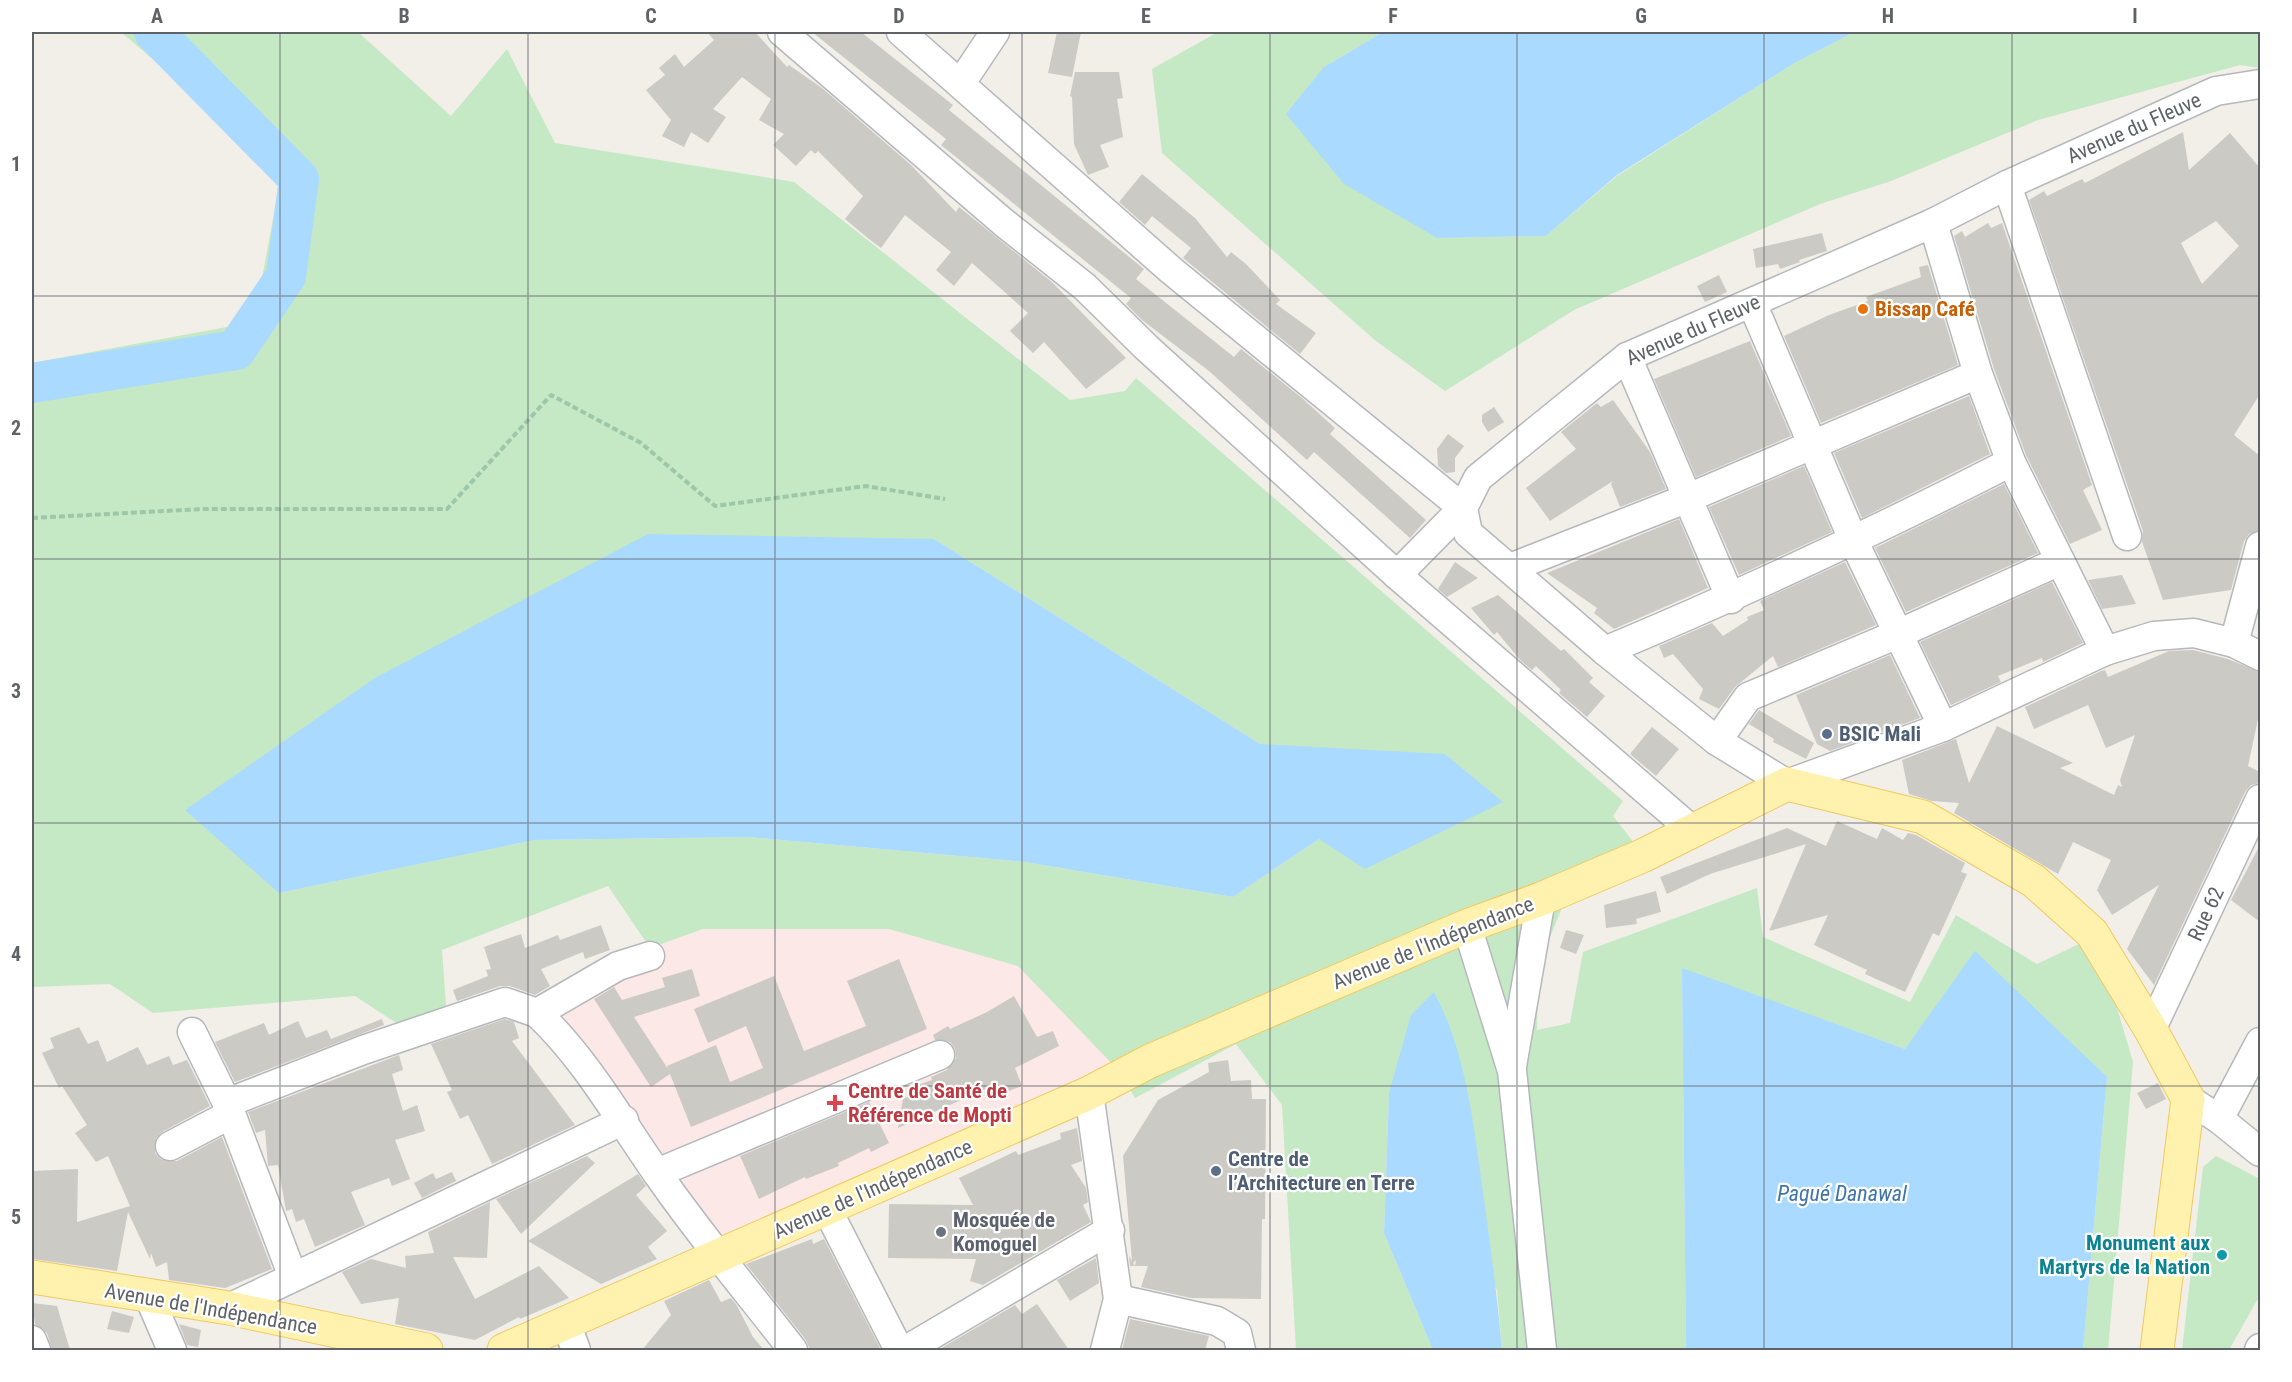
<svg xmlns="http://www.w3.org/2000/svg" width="2292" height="1382" viewBox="0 0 2292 1382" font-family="'Roboto Condensed',sans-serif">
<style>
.medical{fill:#fce8e6}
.green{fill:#c5e8c5;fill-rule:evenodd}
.water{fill:#aadaff}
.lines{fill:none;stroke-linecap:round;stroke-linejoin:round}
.river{stroke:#aadaff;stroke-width:40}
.building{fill:#cccac5;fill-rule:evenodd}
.minor-casing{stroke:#b5b8bc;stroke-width:31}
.major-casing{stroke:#f2c960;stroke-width:35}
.path{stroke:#9cc7a9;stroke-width:4;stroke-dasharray:6 3;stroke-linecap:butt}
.minor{stroke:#fff;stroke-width:28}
.major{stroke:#fff2af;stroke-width:33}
.grid{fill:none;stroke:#5f6368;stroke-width:1.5;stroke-opacity:0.55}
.food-dot{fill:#e8710a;stroke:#fff;stroke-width:2}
.service-dot{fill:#5c6f8a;stroke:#fff;stroke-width:2}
.health-dot{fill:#e0444e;stroke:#fff;stroke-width:2}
.worship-dot{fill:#6b7280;stroke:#fff;stroke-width:2}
.culture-dot{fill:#0f9aa8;stroke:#fff;stroke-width:2}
.labels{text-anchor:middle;stroke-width:4.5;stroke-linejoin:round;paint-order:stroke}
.street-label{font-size:21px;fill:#5f6368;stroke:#fff}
.food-label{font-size:21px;font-weight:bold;fill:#c56008;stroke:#fff;text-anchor:start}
.service-label{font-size:21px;font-weight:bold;fill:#4e5e75;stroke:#fff;text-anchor:start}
.health-label{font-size:21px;font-weight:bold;fill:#be3a42;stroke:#fff;text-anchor:start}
.worship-label{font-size:21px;font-weight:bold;fill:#5b616d;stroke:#fff;text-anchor:start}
.culture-label{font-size:21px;font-weight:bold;fill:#0d838f;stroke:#fff;text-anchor:end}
.water-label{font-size:22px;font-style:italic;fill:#4174aa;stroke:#fff}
.neatline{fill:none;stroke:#5f6368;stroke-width:2}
.grid-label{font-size:20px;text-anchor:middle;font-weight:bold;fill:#5f6368}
</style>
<rect width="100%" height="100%" fill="#f1efe8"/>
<path class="medical" d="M703,929H889L1018,966L1121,1073L715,1252L537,1005L650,948Z"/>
<g class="green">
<path d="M121,32H358L451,116L507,49L555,143L794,182L1070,400L1125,391L1136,378L1623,801L1613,816L1642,853L1572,883L1538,967L1537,1030L1570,1023L1583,952L1757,888L1763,937L1910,1002L1956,915L2037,964L2096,936L2133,1062L2108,1350H2083L2107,1077L1905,1049L1682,969L1686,1350H1502L1497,1290L1389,1093L1384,1233L1433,1350H1296L1282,1105L1236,1044L1135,1098L1121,1073L1018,966L889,929H703L650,948L608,886L442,950L446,1006L401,1026L355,996L153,1013L110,984L32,987V363L254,322L282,170ZM934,539L1260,744L1319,839L1233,897L1025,862L748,837L535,840L279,893Z"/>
<path d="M1218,32H1383L1324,67L1437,238L1546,236L1617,176L1793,64L1854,32H2260V68L2240,65L2038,120L1891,181L1820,204L1574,310L1445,391L1376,341L1162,153L1152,69Z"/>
<path d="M2216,1156L2260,1179V1295L2229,1350H2182L2203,1167Z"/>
</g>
<g class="water">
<path d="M1383,32H1854L1793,64L1617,175L1546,236L1437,238L1344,184L1286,114L1324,67Z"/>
<path d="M648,534L934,539L1260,744L1445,754L1503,802L1365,869L1319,839L1233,897L1025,862L748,837L535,840L279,893L185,810L375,678Z"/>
<path d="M1975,951L2107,1077L2083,1350H1686L1682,968L1905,1049Z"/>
<path d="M1434,992C1465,1051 1472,1114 1481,1178C1489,1235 1497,1293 1502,1350H1433L1384,1233L1389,1093L1411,1015Z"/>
</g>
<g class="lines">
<path class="river" d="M32,383L236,350L286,276L299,179L154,32"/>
</g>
<g class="building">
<path d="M707,32H755L787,67L789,65L822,88L911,165L956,212L959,207L1053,283L1126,358L1086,389L1044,342L1033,353L1010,331L1028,313L972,263L954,286L936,270L951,252L905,215L881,248L869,239L845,219L863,196L818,151L815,154L811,150L796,166L773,145L784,134L759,120L771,99L742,77L713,109L726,117L708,143L691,132L684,147L662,136L671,120L646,90L665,75L659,68L675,54L684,67L714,40Z"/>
<path d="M812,32H861L953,105L949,110L1144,269L1136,279L1234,357L1241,349L1302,398L1335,428L1330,434L1426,520L1410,538L1314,452L1307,460L1209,371L1142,320L1126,304L1131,298L941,145L946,139Z"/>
<path d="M1057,32H1081L1072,77L1048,73Z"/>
<path d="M1075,72H1119L1123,98L1117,99L1123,137L1100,145L1109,167L1088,175L1074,144L1072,97L1070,96Z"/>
<path d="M2183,132L2189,170L2230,133L2260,168V394L2234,435L2260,456V530L2249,534L2244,541L2231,590L2163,600L2142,542L2143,531L2029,200L2044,191L2047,196L2082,179L2085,183ZM2216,221L2239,246L2202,284L2181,243Z"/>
<path d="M1142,174L1195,218L1227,257L1231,252L1246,264L1280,300L1276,304L1316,333L1300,354L1183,258L1191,248L1152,216L1145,225L1119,202Z"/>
<path d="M1988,223L1991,228L2002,223L2092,485L2083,490L2102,530L2070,544L2026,455L1994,369L1954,236L1962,231L1965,237Z"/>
<path d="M1822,233L1827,251L1799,260L1800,262L1780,269L1778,264L1756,268L1753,249Z"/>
<path d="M1928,265L1958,365L1821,423L1784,336L1829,315L1868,301L1866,297L1921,277L1919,267Z"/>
<path d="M1719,275L1727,292L1705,302L1697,286Z"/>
<path d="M1750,341L1791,436L1696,477L1654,379Z"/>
<path d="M1969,396L1990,454L1862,518L1834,453Z"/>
<path d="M1613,400L1650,452L1666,489L1620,507L1611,484L1613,481L1550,521L1526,488L1576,449L1561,432L1597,403L1601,407Z"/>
<path d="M1494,407L1504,422L1488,432L1482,422V415Z"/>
<path d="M1448,434L1464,446L1455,458V472L1446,473L1438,466L1437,449Z"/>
<path d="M1804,466L1832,532L1739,575L1709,507Z"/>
<path d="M2004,484L2038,553L1906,612L1875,548Z"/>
<path d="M1679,519L1708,588L1614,629L1594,613L1597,608L1547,573Z"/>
<path d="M1455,562L1478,578L1447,597L1438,589Z"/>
<path d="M1845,562L1876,625L1778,667L1773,656L1735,687L1719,709L1699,699L1703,689L1673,654L1664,658L1659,646L1712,623L1723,636L1748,620L1747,617L1764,610L1760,601Z"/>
<path d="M2122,575L2136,604L2102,609L2088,580Z"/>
<path d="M2052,582L2083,643L2043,662L2042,658L1998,676L2001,682L1951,705L1920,642Z"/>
<path d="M1498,595L1561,651L1564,649L1593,678L1589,682L1605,696L1587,717L1559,693L1561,690L1536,666L1532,670L1521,661L1497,632L1494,635L1471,608Z"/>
<path d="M2193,650L2228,659L2260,672V710L2248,766L2260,772V783L2251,785L2245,792L2154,985L2127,949L2159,885L2112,915L2097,890L2111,860L2073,842L2058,874L1954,813L1959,803L1932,801L1909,794L1902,760L1956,739L1969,783L1997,726L2073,763L2060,768L2114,795L2118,785L2122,787L2120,780L2135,735L2106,748L2088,705L2034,729L2025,707L2101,671L2105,670L2108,677L2169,651Z"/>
<path d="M1890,655L1920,718L1830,751L1817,744L1796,695Z"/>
<path d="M1759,710L1814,743L1806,759L1773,742L1774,739L1749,724Z"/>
<path d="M1652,727L1679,749L1656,776L1630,754Z"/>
<path d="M1837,821L1877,839L1882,828L1903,840L1908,833L1916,835L1965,863L1961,872L1967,874L1939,936L1933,933L1905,992L1865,974L1867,970L1814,945L1828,915L1769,931L1806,844L1710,874L1667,894L1660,877L1787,828L1826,846Z"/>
<path d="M2260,845V922L2231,900Z"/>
<path d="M1656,891L1661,912L1636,919L1637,924L1606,928L1604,905Z"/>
<path d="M601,925L610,950L585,959L583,952L541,969L550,986L535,995L510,986H500L457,1001L453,990L488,976L486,970L491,969L484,947L521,934L525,948L558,935L560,940Z"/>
<path d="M1566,930L1584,935L1576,954L1560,948Z"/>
<path d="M899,959L927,1029L691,1127L670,1074L651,1087L594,999L614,987L622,1000L665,987L662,978L692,969L700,996L634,1017L668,1069L667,1066L716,1045L730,1082L763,1068L746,1026L708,1043L694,1009L774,976L804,1051L866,1026L847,981Z"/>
<path d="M1014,996L1037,1037L1053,1031L1059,1046L1015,1068L1022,1086L998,1095L995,1085L898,1128L903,1099L914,1093L912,1087L932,1080L931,1077L947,1070L956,1058L955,1049L950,1042L935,1040L933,1035L948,1026L950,1029L987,1012Z"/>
<path d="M382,1019L384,1025L235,1082L215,1042L264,1023L269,1035L298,1021L306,1038L327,1030L331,1039Z"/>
<path d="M505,1019L514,1022L519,1038L512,1041L575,1125L492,1164L468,1115L460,1119L447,1092L452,1090L431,1044Z"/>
<path d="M79,1027L88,1044L98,1040L107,1062L138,1047L147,1065L169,1056L173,1065L187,1060L210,1106L162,1132L156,1138L155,1153L162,1160L177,1161L222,1137L272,1269L225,1288L169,1280L167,1262L156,1267L151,1253L150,1259L128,1212L117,1271L32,1259V1171L78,1169L77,1222L130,1206L108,1156L96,1162L75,1133L87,1125L62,1086L59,1088L42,1053L54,1048L50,1038Z"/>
<path d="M399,1055L403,1070L392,1074L403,1111L417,1105L425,1131L395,1140L410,1179L392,1186L389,1178L351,1192L365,1225L315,1247L304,1219L296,1222L292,1209L286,1211L278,1165L268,1166L265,1130L256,1133L248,1112Z"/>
<path d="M1228,1060L1231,1081L1251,1080L1252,1099H1266L1265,1219H1262L1261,1299L1191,1298L1141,1287L1148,1266H1135L1136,1260L1133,1263L1135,1266H1130L1129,1256L1132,1261L1123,1156L1158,1100L1209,1072L1208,1063Z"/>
<path d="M2158,1083L2166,1099L2146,1109L2137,1093Z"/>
<path d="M869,1102L889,1143L871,1152L869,1148L838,1163L839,1166L806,1179L805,1177L759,1199L740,1156Z"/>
<path d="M1077,1128L1082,1161L1071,1165L1086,1188L1088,1202L1083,1205L1091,1222L983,1285L970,1281L976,1259L888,1258L889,1204L973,1205L959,1178L1016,1151L1018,1155L1061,1139L1060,1133Z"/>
<path d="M587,1156L595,1163L521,1234L496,1199Z"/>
<path d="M452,1172L456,1181L422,1198L414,1183L433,1173L436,1179Z"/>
<path d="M638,1174L646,1186L636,1195L667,1231L648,1247L657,1259L601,1284L528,1241Z"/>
<path d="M490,1202L487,1258L453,1257L475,1299L539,1266L569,1298L520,1319L519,1317L475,1340L395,1324L399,1298L361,1304L342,1272L371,1259L406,1268L405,1256L434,1253L428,1232Z"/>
<path d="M812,1239L813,1244L824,1239L881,1350H810L806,1340L746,1264Z"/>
<path d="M1096,1258L1099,1283L1070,1301L1057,1280Z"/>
<path d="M709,1280L721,1302L731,1298L736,1304L753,1337L764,1350H642L671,1315L664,1301Z"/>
<path d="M32,1303L57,1306L70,1350H52L47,1333L35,1324Z"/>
<path d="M1037,1304L1069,1350H938L1015,1305L1022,1314Z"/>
<path d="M112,1311L134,1317L129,1333L107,1329Z"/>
<path d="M1130,1319L1209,1336L1205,1350H1122Z"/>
<path d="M179,1324L201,1330L198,1347L187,1345Z"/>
</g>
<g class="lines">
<defs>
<g id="minor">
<path d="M782,32L1003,222L1085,287L1147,348L1397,575L1693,831"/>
<path d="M901,32L1172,271L1463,508L1397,575"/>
<path d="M961,83L995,32"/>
<path d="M2260,84L2216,91L2007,185L1933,223L1627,357L1478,478L1463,508L1468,533L1605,651L1717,741L1787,784L1943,727L2105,651L2154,636L2194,633L2234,643L2260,656"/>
<path d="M2007,185L2127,536"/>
<path d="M1933,223L1978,374L2011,462L2105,651"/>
<path d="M1752,303L1854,542L1943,727"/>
<path d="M1627,357L1731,599"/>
<path d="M1510,568L1688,498L1978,374"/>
<path d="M2234,643L2260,546"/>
<path d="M1605,651C1744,593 1878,530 2011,462"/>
<path d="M1717,741L1748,697L1898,634L2060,561"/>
<path d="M1467,926L1512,1071L1542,1350"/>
<path d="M537,1013C586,1059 619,1119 657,1173C699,1234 748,1292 793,1350"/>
<path d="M2151,1030L2260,799"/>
<path d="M192,1032L227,1103L293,1277"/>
<path d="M1512,1066L1541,899"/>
<path d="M1089,1093L1118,1299L1105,1350"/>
<path d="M2188,1099L2219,1119L2260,1152"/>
<path d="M227,1103L363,1050L505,1002L537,1013L618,966L650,956"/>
<path d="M2219,1119L2260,1042"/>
<path d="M170,1146L231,1114"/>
<path d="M657,1173L940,1055"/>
<path d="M827,1209L899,1350"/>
<path d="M149,1297L172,1350"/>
<path d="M1118,1299L1217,1321L1237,1333L1241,1350"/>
<path d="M229,1308L624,1120"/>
<path d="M566,1323L576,1350"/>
<path d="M32,1340L36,1350"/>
<path d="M906,1350L1110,1230"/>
<path d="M2259,1350L2260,1348"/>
</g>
<g id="major">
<path d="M32,1277L229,1308L426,1350"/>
<path d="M504,1350L1089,1093L1150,1061L1467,926L1541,899L1642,856L1787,784L1923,817L2034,881L2092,933L2151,1030L2188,1099L2157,1350"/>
</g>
</defs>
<use href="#minor" class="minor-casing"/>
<use href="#major" class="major-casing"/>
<path class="path" d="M32,518L203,509H447L551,395L641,443L715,506L866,486L945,499"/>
<use href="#minor" class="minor"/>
<use href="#major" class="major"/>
</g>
<path class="grid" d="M280,32V1350M528,32V1350M775,32V1350M1022,32V1350M1270,32V1350M1517,32V1350M1764,32V1350M2012,32V1350M32,296H2260M32,559H2260M32,823H2260M32,1086H2260"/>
<circle class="food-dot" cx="1863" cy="309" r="6"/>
<g class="service-dot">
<circle cx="1827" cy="734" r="6"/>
<circle cx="1216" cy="1171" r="6"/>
</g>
<path class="health-dot" d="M832 1094h6v6h6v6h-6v6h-6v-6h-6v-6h6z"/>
<circle class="worship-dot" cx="941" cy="1232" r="6"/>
<circle class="culture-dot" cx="2222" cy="1255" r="6"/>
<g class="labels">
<g class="street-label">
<text transform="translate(2134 128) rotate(-24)" y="7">Avenue du Fleuve</text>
<text transform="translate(1693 330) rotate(-24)" y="7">Avenue du Fleuve</text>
<text transform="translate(2206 914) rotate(-65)" y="7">Rue 62</text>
<text transform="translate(1433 943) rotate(-22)" y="7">Avenue de l'Indépendance</text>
<text transform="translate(873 1189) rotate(-24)" y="7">Avenue de l'Indépendance</text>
<text transform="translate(211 1309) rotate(10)" y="7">Avenue de l'Indépendance</text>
</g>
<g class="food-label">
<text x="1875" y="316">Bissap Café</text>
</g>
<g class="service-label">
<text x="1839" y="741">BSIC Mali</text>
<text x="1228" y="1166">Centre de<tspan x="1228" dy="24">l’Architecture en Terre</tspan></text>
</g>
<g class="health-label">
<text x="848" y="1098">Centre de Santé de<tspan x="848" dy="24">Référence de Mopti</tspan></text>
</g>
<g class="worship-label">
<text x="953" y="1227">Mosquée de<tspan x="953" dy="24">Komoguel</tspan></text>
</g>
<g class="culture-label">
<text x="2210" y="1250">Monument aux<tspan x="2210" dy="24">Martyrs de la Nation</tspan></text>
</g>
<g class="water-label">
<text x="1842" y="1201">Pagué Danawal</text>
</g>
</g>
<rect width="2292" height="1382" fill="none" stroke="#ffffff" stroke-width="66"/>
<rect x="33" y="33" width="2226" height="1316" class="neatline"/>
<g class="grid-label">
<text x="157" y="23">A</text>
<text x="404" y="23">B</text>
<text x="651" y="23">C</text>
<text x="899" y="23">D</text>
<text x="1146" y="23">E</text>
<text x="1393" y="23">F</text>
<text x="1641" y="23">G</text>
<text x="1888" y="23">H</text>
<text x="2135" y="23">I</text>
<text x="16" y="171">1</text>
<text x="16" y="435">2</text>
<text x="16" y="698">3</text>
<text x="16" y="961">4</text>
<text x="16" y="1224">5</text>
</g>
</svg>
